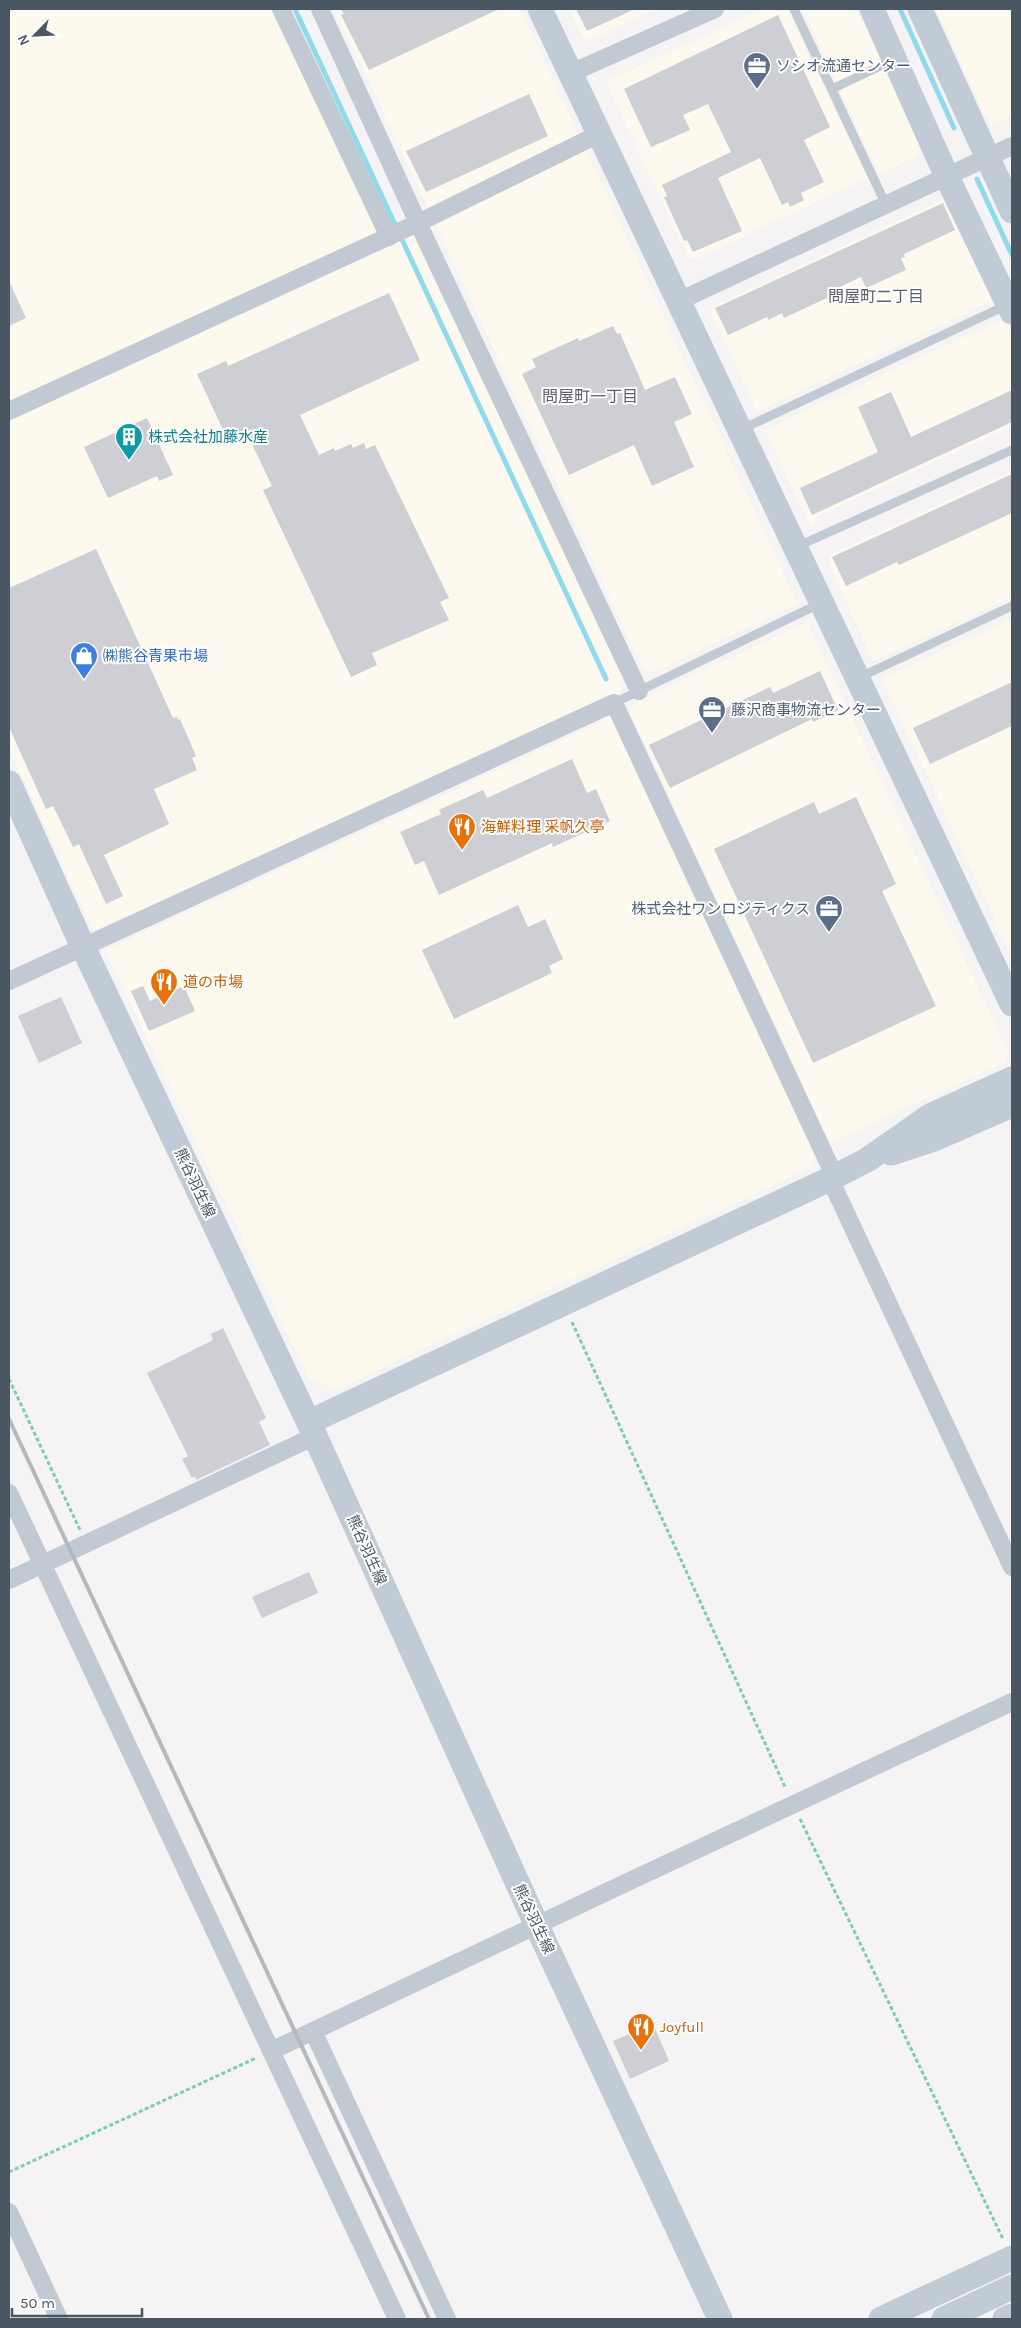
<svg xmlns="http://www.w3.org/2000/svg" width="1021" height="2328" viewBox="0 0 1021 2328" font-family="Karla,'Noto Sans JP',sans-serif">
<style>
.commercial{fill:#fdf9ef}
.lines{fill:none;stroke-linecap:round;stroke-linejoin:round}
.stream{stroke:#90daee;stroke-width:5}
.building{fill:#cdcfd5}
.path{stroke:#7ad0a6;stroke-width:3;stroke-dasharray:4 2.5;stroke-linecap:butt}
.lane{stroke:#c1cad2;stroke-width:9}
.street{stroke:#c1cad2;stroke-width:18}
.secondary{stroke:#c1cbd6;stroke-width:25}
.rail{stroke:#b5b8bd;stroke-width:4}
.labels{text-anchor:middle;stroke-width:4;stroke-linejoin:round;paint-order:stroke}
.service-label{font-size:15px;fill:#4e5e75;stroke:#fff;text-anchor:start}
.culture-label{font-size:15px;fill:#0d838f;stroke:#fff;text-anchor:start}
.shop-label{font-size:15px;fill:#366cbe;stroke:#fff;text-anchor:start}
.food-label{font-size:15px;fill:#c56008;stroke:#fff;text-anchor:start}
.street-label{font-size:15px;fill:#4a5661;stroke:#fff}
.neighbourhood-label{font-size:16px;fill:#5f6368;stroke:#fff}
</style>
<rect width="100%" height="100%" fill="#f5f3f3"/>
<g class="commercial">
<path d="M9,9H277L386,240L415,227L625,676L619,694L93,931L9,747Z"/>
<path d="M335,9H520L798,604L653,672L643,669Z"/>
<path d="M569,9H658L591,40L583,38Z"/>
<path d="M760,9H787L867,178L696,259L688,257L606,82Z"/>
<path d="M803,9H857L921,148L917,156L879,174Z"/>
<path d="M936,9H1012V116L990,126Z"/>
<path d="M943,200L949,202L995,300L757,411L711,312L714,306Z"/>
<path d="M1004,318L1012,336V426L814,518L816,523L810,526L765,430Z"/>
<path d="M1012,471V597L873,661L828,562L830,555Z"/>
<path d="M1012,618V957L882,679Z"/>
<path d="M807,622L1008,1052L1006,1062L830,1143L630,712L634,703Z"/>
<path d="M612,715L816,1158L814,1166L337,1389L309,1379L105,950L604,721L603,718Z"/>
</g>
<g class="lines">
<g class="stream">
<path d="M295,9L606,679"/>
<path d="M900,9L954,128"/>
<path d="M977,179L1012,255"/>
</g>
</g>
<g class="building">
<path d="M341,9H499L369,70L341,15L344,14Z"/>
<path d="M576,9H635L587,31Z"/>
<path d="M778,15L830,127L804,140L824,182L801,193L804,200L790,207L788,202L782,205L760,158L718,178L742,231L693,252L687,240L684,241L664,197L667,196L662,185L731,152L708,104L683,115L690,130L651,147L624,89Z"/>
<path d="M529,94L548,136L426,192L406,151Z"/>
<path d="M943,203L955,230L904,254L905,257L901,258L906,270L866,288L861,277L827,293L829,297L784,318L782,313L768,320L767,317L728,335L715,308Z"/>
<path d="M9,281L26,318L9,326Z"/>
<path d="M389,293L420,360L300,415L319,455L334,448L335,451L351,444L353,448L364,443L366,449L375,445L449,598L440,602L449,620L372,653L377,665L351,677L263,490L272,486L249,438L240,442L233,428L224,432L197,374L226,361L228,366Z"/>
<path d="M613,326L617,334L620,333L645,390L675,377L692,414L674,422L694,467L652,486L634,445L569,475L522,374L536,367L532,359L578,338L579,341Z"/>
<path d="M1012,390V422L812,515L800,488L878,452L858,407L891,392L911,437Z"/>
<path d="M147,418L173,475L159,481L157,476L108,498L84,447Z"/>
<path d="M1012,474V513L899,565L897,562L846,586L832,557Z"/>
<path d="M96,549L173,718L177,717L178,720L180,719L196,756L192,758L197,770L154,789L169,824L104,855L123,896L106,904L79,844L73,847L53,806L46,809L9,727V588Z"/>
<path d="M820,671L838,710L813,722L812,719L670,788L649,745L770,687L773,693Z"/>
<path d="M1012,682V726L930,764L913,728Z"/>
<path d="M572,759L587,793L596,789L610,821L553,847L552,843L439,895L424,861L415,865L400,832L441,814L439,810L483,790L487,798Z"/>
<path d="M856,797L896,884L882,891L936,1006L813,1063L714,849L814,802L819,814Z"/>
<path d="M518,905L528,927L545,919L563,959L549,966L552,973L454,1019L422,950Z"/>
<path d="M143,986L150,1001L184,986L195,1011L149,1031L131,991Z"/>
<path d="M61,997L82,1043L39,1063L18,1016Z"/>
<path d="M223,1328L266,1418L259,1422L270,1445L196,1480L195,1477L192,1478L182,1459L188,1456L147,1373L213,1340L211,1334Z"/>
<path d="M309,1572L318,1593L262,1618L252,1597Z"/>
<path d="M653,2024L669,2061L630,2079L613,2041Z"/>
</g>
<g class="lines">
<g class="path">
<path d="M572,1322L786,1789"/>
<path d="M9,1379L80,1530"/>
<path d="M800,1819L1003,2239"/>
<path d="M9,2172L256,2058"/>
</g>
<g class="lane">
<path d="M794,9L886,205"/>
<path d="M832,89L893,60"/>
<path d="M740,430L1007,305"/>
<path d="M796,547L1012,450"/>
<path d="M858,678L1012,606"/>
<path d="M614,703L821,603"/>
</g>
<g class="street">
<path d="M281,9L389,237"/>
<path d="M320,9L418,223L639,691"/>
<path d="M571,73L715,9"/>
<path d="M679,301L1012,146"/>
<path d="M9,411L418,223L599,134"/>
<path d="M9,981L614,703L835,1177"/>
<path d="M830,1179L1012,1567"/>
<path d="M9,1493L397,2319"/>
<path d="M9,1580L315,1436"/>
<path d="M313,2031L447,2319"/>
<path d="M271,2051C518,1934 764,1817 1012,1702"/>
<path d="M9,2212L59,2319"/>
</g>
<g class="secondary">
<path d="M540,9L1012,1004"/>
<path d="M872,9L947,177L1012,312"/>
<path d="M920,9L1012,211"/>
<path d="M9,783L83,947L315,1436L537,1926L720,2319"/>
<path d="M891,1153L934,1139L1012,1105"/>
<path d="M309,1422L830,1179L867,1160L930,1116L1012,1079"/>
<path d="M881,2319L1012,2258"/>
<path d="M944,2319L1012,2287"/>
<path d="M1005,2319L1012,2316"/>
</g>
<path class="rail" d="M9,1419L429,2319"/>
</g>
<defs>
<symbol id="office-pin" viewBox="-11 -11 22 30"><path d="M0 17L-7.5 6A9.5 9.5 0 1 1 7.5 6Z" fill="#5c6f8a" stroke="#fff"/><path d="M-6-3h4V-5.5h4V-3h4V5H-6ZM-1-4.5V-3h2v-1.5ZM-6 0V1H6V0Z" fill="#fff"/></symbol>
<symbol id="building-pin" viewBox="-11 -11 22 30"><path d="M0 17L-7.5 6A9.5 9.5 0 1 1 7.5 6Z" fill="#0f9aa8" stroke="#fff"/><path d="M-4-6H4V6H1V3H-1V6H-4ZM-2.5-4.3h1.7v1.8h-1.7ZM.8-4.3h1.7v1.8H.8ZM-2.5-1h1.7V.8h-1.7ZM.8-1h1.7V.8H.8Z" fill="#fff"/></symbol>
<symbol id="shop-pin" viewBox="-11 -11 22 30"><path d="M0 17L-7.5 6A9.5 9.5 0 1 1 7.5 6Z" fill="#3f7fe0" stroke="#fff"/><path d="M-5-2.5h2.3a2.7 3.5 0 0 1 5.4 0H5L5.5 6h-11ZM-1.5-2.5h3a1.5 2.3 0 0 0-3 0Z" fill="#fff"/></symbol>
<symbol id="restaurant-pin" viewBox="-11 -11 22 30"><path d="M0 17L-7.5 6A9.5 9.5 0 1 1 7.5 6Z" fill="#e8710a" stroke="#fff"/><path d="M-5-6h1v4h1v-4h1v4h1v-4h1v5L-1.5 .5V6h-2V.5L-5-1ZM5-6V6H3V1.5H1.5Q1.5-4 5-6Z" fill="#fff"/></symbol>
</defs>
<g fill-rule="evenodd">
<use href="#office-pin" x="741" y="50" width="32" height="43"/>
<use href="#building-pin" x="113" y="421" width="32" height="43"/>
<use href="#shop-pin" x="68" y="640" width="32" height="43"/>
<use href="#office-pin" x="696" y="694" width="32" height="43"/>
<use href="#restaurant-pin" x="446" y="811" width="32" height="43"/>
<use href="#office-pin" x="813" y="893" width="32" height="43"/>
<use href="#restaurant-pin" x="148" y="966" width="32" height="43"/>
<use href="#restaurant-pin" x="625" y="2011" width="32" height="43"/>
</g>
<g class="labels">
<g class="service-label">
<text x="776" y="71">ソシオ流通センター</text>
<text x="731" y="715">藤沢商事物流センター</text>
<text x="810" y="914" text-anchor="end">株式会社ワンロジティクス</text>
</g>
<g class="culture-label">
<text x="148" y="442">株式会社加藤水産</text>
</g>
<g class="shop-label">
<text x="103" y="661">㈱熊谷青果市場</text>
</g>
<g class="food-label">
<text x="481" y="832">海鮮料理 采帆久亭</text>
<text x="183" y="987">道の市場</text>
<text x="660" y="2032">Joyfull</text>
</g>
<g class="street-label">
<text transform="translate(195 1183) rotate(65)" y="5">熊谷羽生線</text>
<text transform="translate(367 1550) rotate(66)" y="5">熊谷羽生線</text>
<text transform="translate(534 1919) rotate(65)" y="5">熊谷羽生線</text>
</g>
<g class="neighbourhood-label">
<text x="876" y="302">問屋町二丁目</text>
<text x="590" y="402">問屋町一丁目</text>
</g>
</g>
<rect width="1021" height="2328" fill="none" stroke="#4a5661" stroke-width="20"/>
<g transform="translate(35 35) rotate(246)" stroke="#ffffff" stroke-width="4" paint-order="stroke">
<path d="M0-4L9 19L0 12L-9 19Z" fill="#4a5661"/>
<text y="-8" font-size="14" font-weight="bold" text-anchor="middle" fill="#4a5661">N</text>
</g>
<path d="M12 2308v8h130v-8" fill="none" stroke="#4a5661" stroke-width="2.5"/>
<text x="20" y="2308" font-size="15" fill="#4a5661" stroke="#ffffff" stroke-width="4" paint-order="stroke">50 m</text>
</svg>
